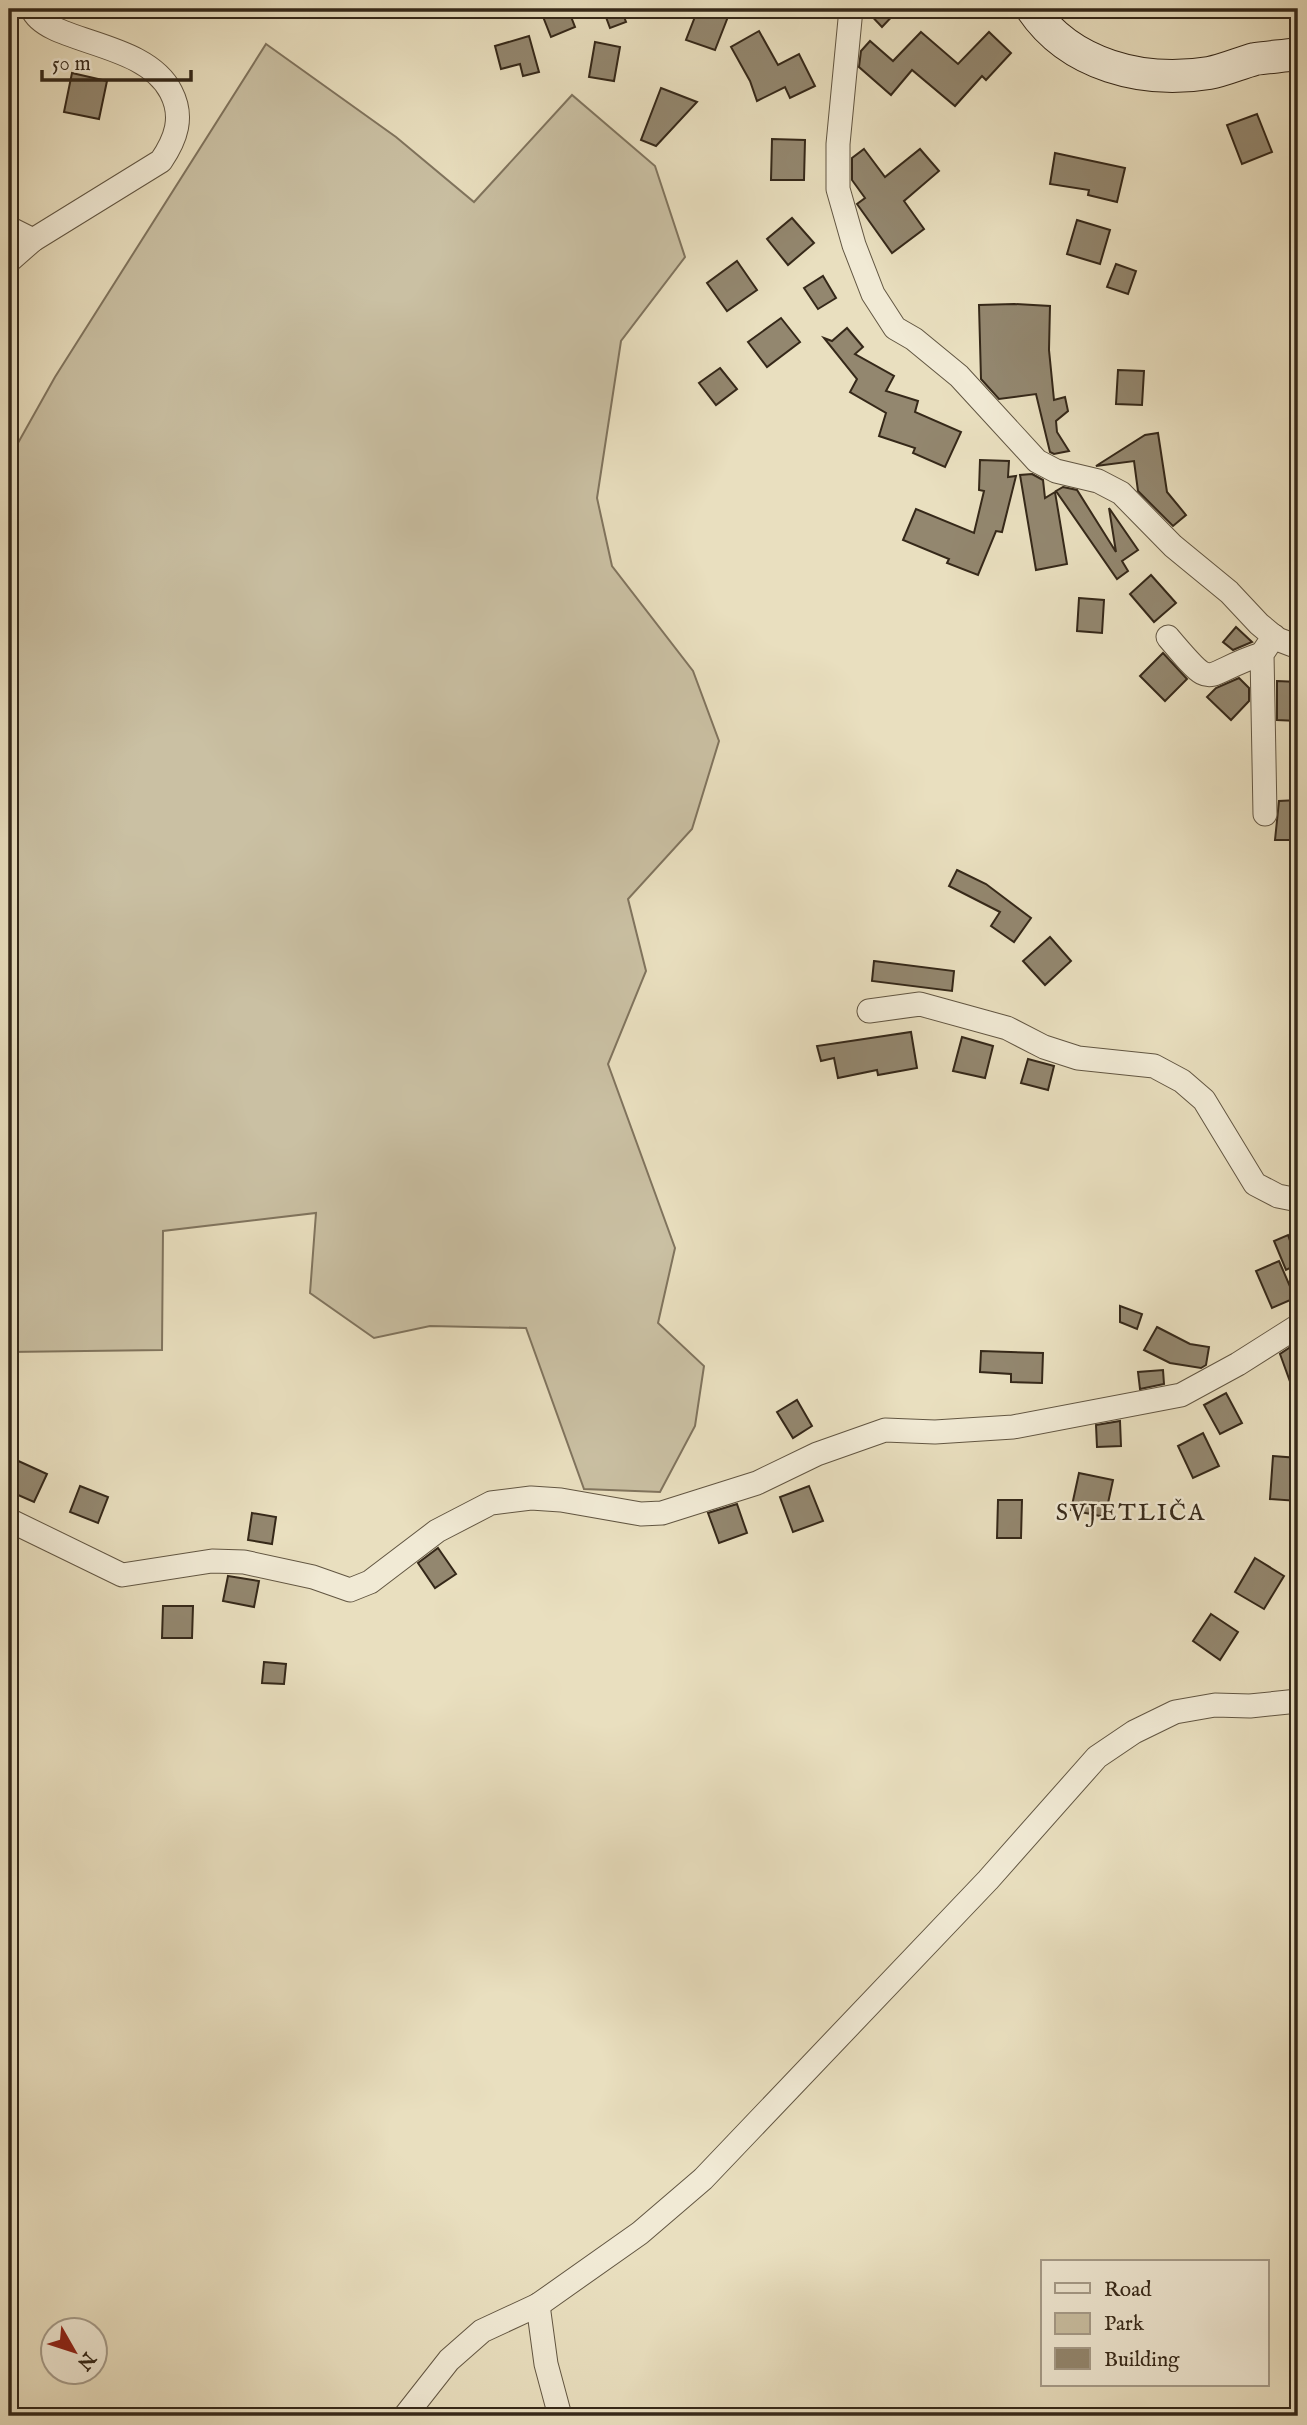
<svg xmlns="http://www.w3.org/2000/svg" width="1307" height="2425" viewBox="0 0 1307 2425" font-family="'IM FELL English',serif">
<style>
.green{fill:#cac0a3;stroke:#80745e;stroke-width:2}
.building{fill:#93876f;stroke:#352819;stroke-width:2}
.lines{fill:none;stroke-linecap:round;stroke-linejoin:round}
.street-casing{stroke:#625642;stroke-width:25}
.secondary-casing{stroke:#352819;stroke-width:34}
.street{stroke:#f1ead5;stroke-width:23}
.secondary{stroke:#f1ead5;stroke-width:32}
.labels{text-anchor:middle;stroke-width:5;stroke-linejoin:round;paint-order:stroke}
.quarter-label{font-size:24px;letter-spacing:2px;fill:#352819;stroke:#f1ead5}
</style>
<rect width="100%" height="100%" fill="#e9dfbf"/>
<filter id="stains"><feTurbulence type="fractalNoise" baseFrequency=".00286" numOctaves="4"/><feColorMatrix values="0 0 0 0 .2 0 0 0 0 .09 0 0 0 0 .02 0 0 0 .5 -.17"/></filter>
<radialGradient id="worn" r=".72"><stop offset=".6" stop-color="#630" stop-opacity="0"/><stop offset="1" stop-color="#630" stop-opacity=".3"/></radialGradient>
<path class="green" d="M266,44L396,137L474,202L572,95L655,166L685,257L621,341L597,498L612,566L693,671L719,741L692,829L628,899L646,971L608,1064L675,1248L658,1323L704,1366L695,1426L660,1492L584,1489L526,1328L430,1326L374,1338L310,1293L316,1213L163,1231L162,1350L9,1352V459L55,377Z"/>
<g class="building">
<path d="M540,9H568L575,27L551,37Z"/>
<path d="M603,9H621L626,22L610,28Z"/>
<path d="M698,9H731L715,50L686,40Z"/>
<path d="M865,9H899L882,27Z"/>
<path d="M759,31L778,65L799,54L815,86L790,98L785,87L757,101L750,81L731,47Z"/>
<path d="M921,32L958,64L989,32L1011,53L986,80L982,76L955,106L912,70L891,95L859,67L861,51L870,41L893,61Z"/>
<path d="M529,36L539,72L523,76L520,64L501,69L495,46Z"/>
<path d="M595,42L620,47L614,81L589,77Z"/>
<path d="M72,73L107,81L99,119L64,112Z"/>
<path d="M661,88L697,102L656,146L641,140Z"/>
<path d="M1257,114L1272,152L1242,164L1227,125Z"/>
<path d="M772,139L805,140L804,180H771Z"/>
<path d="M864,149L885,177L920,149L939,171L904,201L924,229L892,253L857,204L865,198L852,180V158Z"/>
<path d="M1055,153L1125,168L1117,202L1088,195L1089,190L1050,184Z"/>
<path d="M792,218L814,243L788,265L767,239Z"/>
<path d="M1077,220L1110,230L1100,264L1067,254Z"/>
<path d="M737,261L757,290L727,311L707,283Z"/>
<path d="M1116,264L1136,271L1128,294L1107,287Z"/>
<path d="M823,276L836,298L818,309L804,288Z"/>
<path d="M1014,304L1050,306L1049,350L1054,400L1065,397L1068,411L1056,421L1057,432L1069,451L1054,454L1050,452L1036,394L999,399L981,379L979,305Z"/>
<path d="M781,318L800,342L767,367L748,342Z"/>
<path d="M847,328L863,347L855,354L894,376L886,391L918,401L915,412L961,432L945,467L913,453L915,448L879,436L886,413L850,392L857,379L824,338L832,341Z"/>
<path d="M720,368L737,389L716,405L699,383Z"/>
<path d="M1118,370L1144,371L1142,405L1116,404Z"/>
<path d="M1158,433L1167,492L1186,515L1173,526L1138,491L1134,461L1096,466L1145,435Z"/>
<path d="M980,460L1009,461L1008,477L1016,476L1002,532L996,531L978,575L947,563L949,559L903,540L916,509L974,533L984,491L979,490Z"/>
<path d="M1032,474L1043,480L1045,498L1055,492L1067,564L1036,570L1020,475Z"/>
<path d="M1063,487L1077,490L1116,552L1109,508L1138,550L1122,561L1128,571L1117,579L1056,491Z"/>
<path d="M1151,575L1176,603L1154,622L1130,594Z"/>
<path d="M1079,598L1104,600L1102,633L1077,631Z"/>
<path d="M1236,627L1252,642L1233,650L1223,642Z"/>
<path d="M1163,653L1187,679L1165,701L1140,676Z"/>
<path d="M1239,678L1249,688V701L1231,720L1207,697L1216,688Z"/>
<path d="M1277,681L1298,682V721L1277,720Z"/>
<path d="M1298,800V840H1275L1279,801Z"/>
<path d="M957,870L986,884L1031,918L1014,942L991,926L1000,912L949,886Z"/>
<path d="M1050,937L1071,961L1045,985L1023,961Z"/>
<path d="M874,961L954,971L952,991L872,981Z"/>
<path d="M911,1032L917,1068L878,1075L877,1070L838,1078L834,1058L821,1061L817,1046Z"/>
<path d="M962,1037L993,1046L985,1078L953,1071Z"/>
<path d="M1028,1059L1054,1066L1048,1090L1021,1083Z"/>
<path d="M1288,1235L1298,1264L1286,1270L1274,1241Z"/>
<path d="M1279,1261L1295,1298L1272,1308L1256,1271Z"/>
<path d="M1120,1306L1142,1314L1137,1329L1120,1322Z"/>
<path d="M1157,1327L1190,1344L1209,1347L1206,1365L1201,1368L1170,1363L1144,1350Z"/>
<path d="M1298,1342V1397L1296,1398L1280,1354Z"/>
<path d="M981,1351L1043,1353L1042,1383L1011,1382V1374L980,1372Z"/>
<path d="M1163,1370L1164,1384L1140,1389L1138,1372Z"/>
<path d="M1226,1393L1242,1423L1220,1434L1204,1405Z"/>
<path d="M797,1400L812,1426L793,1438L777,1412Z"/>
<path d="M1120,1421L1121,1446L1097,1447L1096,1425Z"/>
<path d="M1203,1433L1219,1466L1193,1478L1178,1446Z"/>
<path d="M1273,1456L1298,1458V1501L1270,1499Z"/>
<path d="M14,1459L47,1474L34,1502L9,1491V1471Z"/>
<path d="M1079,1473L1113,1480L1105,1517L1071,1510Z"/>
<path d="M80,1486L108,1497L98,1523L70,1512Z"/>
<path d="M809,1486L823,1521L793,1532L780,1497Z"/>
<path d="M998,1500H1022L1021,1538H997Z"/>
<path d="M737,1504L747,1533L719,1543L708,1513Z"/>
<path d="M252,1513L276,1517L272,1544L248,1540Z"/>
<path d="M438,1548L456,1574L435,1588L418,1563Z"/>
<path d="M1255,1558L1284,1576L1264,1609L1235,1592Z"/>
<path d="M228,1576L259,1581L254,1607L223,1601Z"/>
<path d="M163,1606H193L192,1638H162Z"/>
<path d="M1211,1614L1238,1632L1220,1660L1193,1641Z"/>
<path d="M264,1662L286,1664L284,1684L262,1683Z"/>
</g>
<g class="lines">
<defs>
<g id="street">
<path d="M851,9L838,144V189L854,245L873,294L895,328L914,339L959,376L1037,461L1056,471L1098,481L1121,493L1173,546L1229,592L1259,624L1277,639L1298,647"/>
<path d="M9,228L33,240"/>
<path d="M9,261L33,240L161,161C176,139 184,117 171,92C145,40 47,44 32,9"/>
<path d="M1168,637C1217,695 1199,674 1262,654"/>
<path d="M1265,814L1262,654L1274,636"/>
<path d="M869,1011L920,1004L1007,1028L1044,1047L1078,1058L1154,1066L1182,1081L1204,1100L1255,1184L1278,1196L1298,1200"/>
<path d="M9,1520L122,1575L212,1561L244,1562L313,1577L350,1590L370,1582L437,1531L491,1503L531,1498L561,1500L641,1514L662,1513L757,1483L817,1454L885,1430L935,1432L1013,1427L1181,1395L1238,1364L1298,1326"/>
<path d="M538,2305L546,2364L560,2416"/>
<path d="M405,2416L449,2360L482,2331L538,2305L640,2233L703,2179L988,1880L1097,1757L1134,1732L1175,1712L1215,1705L1250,1706L1298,1701"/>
</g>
<path id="secondary" d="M1032,9C1070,65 1143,84 1209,73C1225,70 1240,63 1255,59C1269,57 1284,56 1298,54"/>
</defs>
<use href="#street" class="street-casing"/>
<use href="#secondary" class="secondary-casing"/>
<use href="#street" class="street"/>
<use href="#secondary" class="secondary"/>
</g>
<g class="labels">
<g class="quarter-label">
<text x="1131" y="1520">SVJETLIČA</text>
</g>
</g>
<rect width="1307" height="2425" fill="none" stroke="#e9dfbf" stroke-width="35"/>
<rect x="10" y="10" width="1286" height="2404" fill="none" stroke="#352819" stroke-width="3.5"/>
<rect x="18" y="18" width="1272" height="2390" fill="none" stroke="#352819" stroke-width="2"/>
<rect x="1041" y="2260" width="228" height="126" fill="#f1ead5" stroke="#a69c8a" stroke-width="2"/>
<rect x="1055" y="2283" width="35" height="10" fill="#f1ead5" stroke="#a69c8a" stroke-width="2"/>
<text x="1104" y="2296" font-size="21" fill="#352819">Road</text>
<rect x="1055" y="2313" width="35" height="21" fill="#cac0a3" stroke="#a69c8a" stroke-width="2"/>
<text x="1104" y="2330" font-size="21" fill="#352819">Park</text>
<rect x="1055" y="2348" width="35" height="21" fill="#93876f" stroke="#a69c8a" stroke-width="2"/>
<text x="1104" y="2366" font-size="21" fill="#352819">Building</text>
<g transform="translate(74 2351) rotate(129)"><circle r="33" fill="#f1ead5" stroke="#a69c8a" stroke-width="2"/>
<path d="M0-5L12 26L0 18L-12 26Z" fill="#8f2418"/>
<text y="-10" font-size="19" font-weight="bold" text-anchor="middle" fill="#352819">N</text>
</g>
<path d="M42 70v10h149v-10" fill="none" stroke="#352819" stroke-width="3.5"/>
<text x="52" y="70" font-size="21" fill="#352819" stroke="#f1ead5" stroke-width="5" paint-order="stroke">50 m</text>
<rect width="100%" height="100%" filter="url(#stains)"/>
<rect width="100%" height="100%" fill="url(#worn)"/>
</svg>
